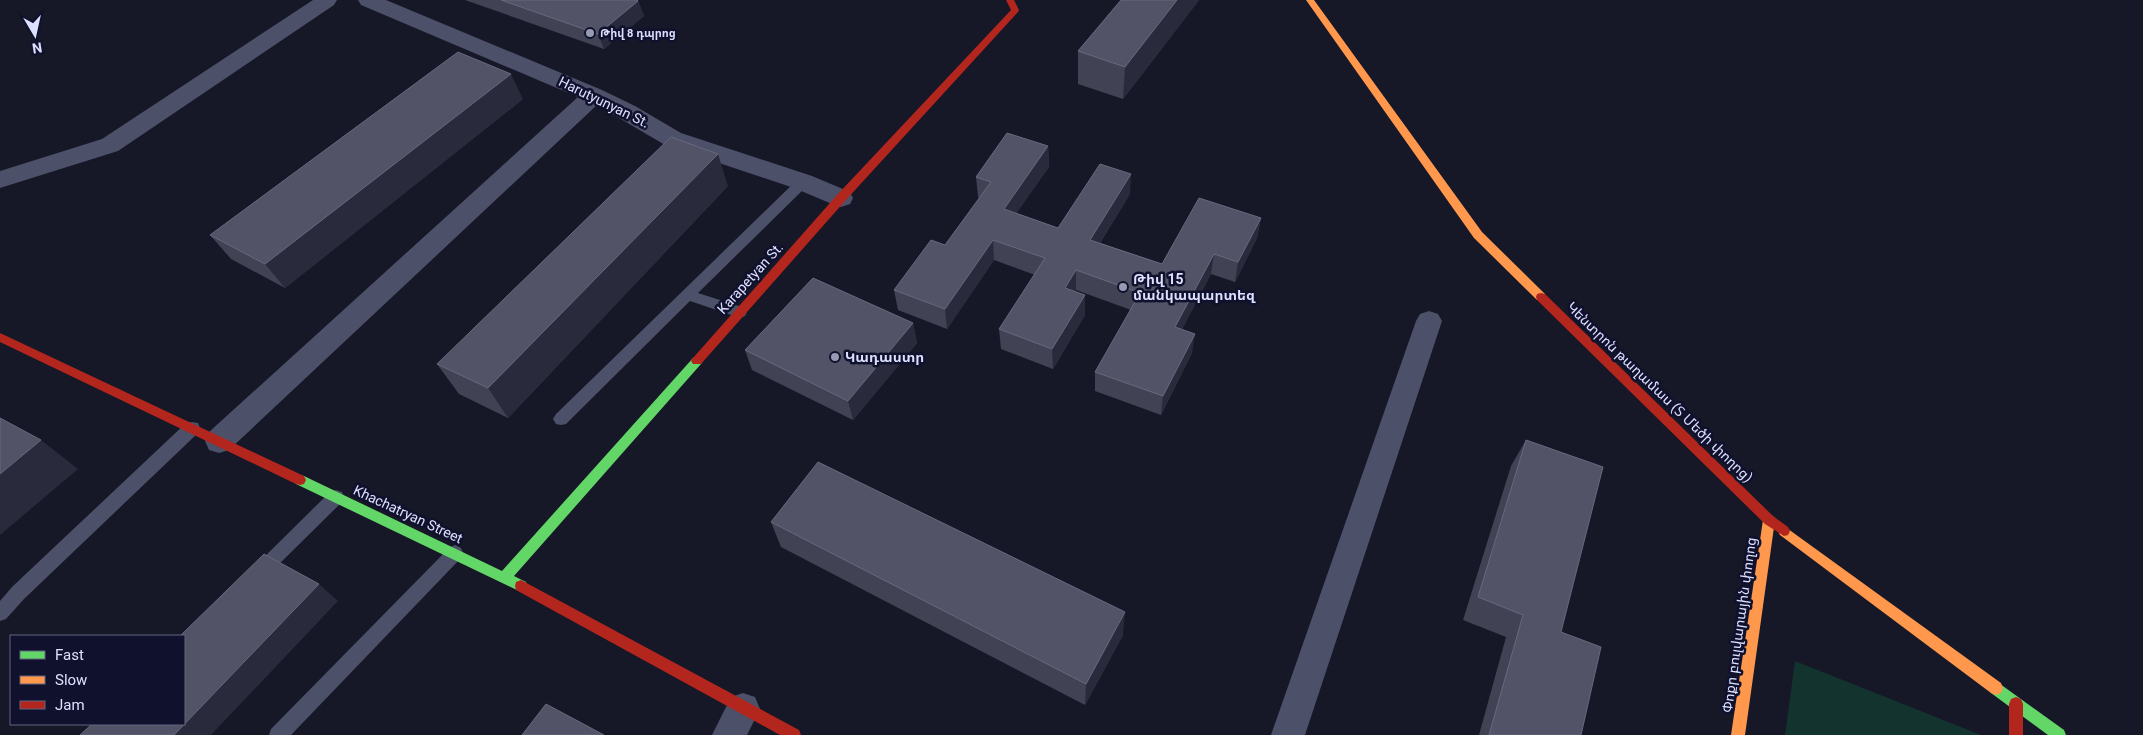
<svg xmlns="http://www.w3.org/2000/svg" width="2143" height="735" viewBox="0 0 2143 735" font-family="Roboto,'Noto Sans Armenian',sans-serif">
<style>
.green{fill:#13342e}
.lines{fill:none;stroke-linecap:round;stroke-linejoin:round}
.lane{fill:#4c5068;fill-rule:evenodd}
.street{fill:#4c5068;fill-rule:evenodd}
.fast{fill:#63d668;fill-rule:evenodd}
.slow{fill:#ff974d;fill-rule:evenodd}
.jam{fill:#b3261e;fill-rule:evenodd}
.wall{fill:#424255}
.shaded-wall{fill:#292a3b}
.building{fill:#525367;stroke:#68697f}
.poi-dot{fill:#979ab3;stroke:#10112d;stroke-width:2}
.labels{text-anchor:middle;stroke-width:5;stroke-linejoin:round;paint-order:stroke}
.far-poi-label{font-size:11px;font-weight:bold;fill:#dde0ff;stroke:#10112d;text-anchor:start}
.street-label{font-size:14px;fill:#dde0ff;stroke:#10112d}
.poi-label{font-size:14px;font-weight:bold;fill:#dde0ff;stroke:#10112d;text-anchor:start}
</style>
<rect width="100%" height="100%" fill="#161727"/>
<path class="green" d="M1795,661L1981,735H1785Z"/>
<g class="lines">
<g class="lane">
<path d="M803,177L810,182L808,185L698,293L745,308L747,312L745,316L740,318L690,301L566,424L561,425L556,424L553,419L556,414L798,179Z"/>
<path d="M192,422L198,423L200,428L198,433L24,599L6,619L0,621V601L12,587L186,423Z"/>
<path d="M336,490L342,492L344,497L342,502L265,578L259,581L253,578L251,573L253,568L330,492Z"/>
<path d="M455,545L461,548L463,553L461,558L291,735H269L271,729L449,548Z"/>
</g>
<g class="street">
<path d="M313,0H337L334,5L118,151L0,188V171L102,139Z"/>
<path d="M358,0H386L602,90L635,106L681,133L812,176L850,192L853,198L850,204L841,207L832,204L794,188L665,145L597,105L229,450L219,453L209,450L205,441L209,432L578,97L361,5Z"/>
<path d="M1429,311L1438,314L1442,321L1305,735H1271L1416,321L1420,314Z"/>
<path d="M743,693L755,697L760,709L747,735H712L731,697Z"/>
</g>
<g class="fast">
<path d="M697,357L701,358L703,361L701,364L514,576L526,582L527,586L526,590L521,592L296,484L294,480L296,476L300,475L304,476L502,571L693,358Z"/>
<path d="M1996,681L2064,730L2066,735H2048L1991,693L1989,688L1991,683Z"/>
</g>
<g class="slow">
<path d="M1306,0H1314L1482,232L1545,294L1546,297L1545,300H1537L1474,238Z"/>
<path d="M1769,515L1773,516L1775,520L1745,735H1731L1763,520L1765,516Z"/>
<path d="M1784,526L2001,683L2003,688L2001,693L1996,695L1991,693L1780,535L1778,531L1780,527Z"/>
</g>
<g class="jam">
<path d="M1006,0H1014L1019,10L1018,12L845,201L701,364H693L691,361L693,358L837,195L1011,10Z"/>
<path d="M1541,293L1545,294L1773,516L1788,527L1790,531L1788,535L1784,536L1765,524L1537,300L1536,297L1537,294Z"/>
<path d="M0,333L304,476L306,480L304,484L300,485L296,484L0,342Z"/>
<path d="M521,580L799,730L801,735H780L516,590L515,586L516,582Z"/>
<path d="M2016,697L2021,699L2023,704V735H2009V704L2011,699Z"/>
</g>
</g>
<g class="wall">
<path d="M465,0H637L638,1L644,16L604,49Z"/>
<path d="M1121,0H1199L1123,99L1078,84V51Z"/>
<path d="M523,99L285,288L231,259L210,235Z"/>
<path d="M1048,146L1049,167L1016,213L1058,228L1130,194L1100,243L1162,264L1261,218L1257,238L1235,282L1211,274L1182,329L1192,353L1161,415L1095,391V372L1131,310L1076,290L1075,292L1085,295V315L1053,369L1001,349L999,329L1035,275L994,260L947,329L898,310L894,290L945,245L979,198L978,197L976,177Z"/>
<path d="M728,186L508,418L459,394L437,364Z"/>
<path d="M913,323L917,343L853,420L752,370L745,350Z"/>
<path d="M1526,440L1561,632L1581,735H1479L1506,637L1463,620L1511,466Z"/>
<path d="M771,522L1123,635L1085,705L781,547Z"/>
</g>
<g class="shaded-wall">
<path d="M1177,0H1199L1123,99L1125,67Z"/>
<path d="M638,1L644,16L604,49L598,34Z"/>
<path d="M511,74L523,99L285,288L265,264Z"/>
<path d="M1048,146L1049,167L1005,230L1004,209Z"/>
<path d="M718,154L728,186L508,418L488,388Z"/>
<path d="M1131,174L1130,194L1089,260L1090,240Z"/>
<path d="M1261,218L1257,238L1235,282L1238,262Z"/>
<path d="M993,240L994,260L947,329L945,309Z"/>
<path d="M1214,254L1211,274L1173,347L1175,327Z"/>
<path d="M1076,270V290L1065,308V288Z"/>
<path d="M1085,295V315L1053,369L1052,349Z"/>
<path d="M913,323L917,343L853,420L848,401Z"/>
<path d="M1195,334L1192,353L1161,415L1163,396Z"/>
<path d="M41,440L78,469L0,535V474Z"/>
<path d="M319,584L338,601L211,735H174Z"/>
<path d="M1125,612L1123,635L1085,705L1086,684Z"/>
</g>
<g class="building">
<path d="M501,0H637L638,1L598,34Z"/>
<path d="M1121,0H1177L1125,67L1078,51Z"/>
<path d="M458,52L511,74L265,264L210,235Z"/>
<path d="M1007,133L1048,146L1004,209L1058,228L1100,164L1131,174L1090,240L1162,264L1199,198L1261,218L1238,262L1214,254L1175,327L1195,334L1163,396L1095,372L1140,293L1076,270L1065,288L1085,295L1052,349L999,329L1045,258L993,240L945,309L894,290L931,240L945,245L991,182L976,177Z"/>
<path d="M671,137L718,154L488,388L437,364Z"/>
<path d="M813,278L913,323L848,401L745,350Z"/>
<path d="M0,418L41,440L0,474Z"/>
<path d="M1526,440L1603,467L1561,632L1601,647L1581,735H1489L1523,615L1478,597Z"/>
<path d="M818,462L1125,612L1086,684L771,522Z"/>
<path d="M264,554L319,584L174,735H80L92,724H184V636H180Z"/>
<path d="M546,704L604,735H522Z"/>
</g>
<g class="poi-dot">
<circle cx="590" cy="33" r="5"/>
<circle cx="1123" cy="287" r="5"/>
<circle cx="835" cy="357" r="5"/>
</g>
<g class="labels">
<g class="far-poi-label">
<text x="600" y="37">Թիվ 8 դպրոց</text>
</g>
<g class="street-label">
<text transform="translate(604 102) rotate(26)" y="5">Harutyunyan St.</text>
<text transform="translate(750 278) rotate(-48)" y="5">Karapetyan St.</text>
<text transform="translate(1660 392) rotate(44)" y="5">Կենտրոն թաղամաս (Տ Մեծի փողոց)</text>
<text transform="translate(408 514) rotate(25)" y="5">Khachatryan Street</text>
<text transform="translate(1739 625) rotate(-82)" y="5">Փոքր բուլվարային փողոց</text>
</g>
<g class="poi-label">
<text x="1133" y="284">Թիվ 15<tspan x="1133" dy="16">մանկապարտեզ</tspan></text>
<text x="845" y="362">Կադաստր</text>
</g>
</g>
<rect x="10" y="635" width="175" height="90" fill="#10112d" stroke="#626481"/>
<rect x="20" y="651" width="25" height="8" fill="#63d668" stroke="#626481"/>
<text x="55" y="660" font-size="15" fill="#dde0ff">Fast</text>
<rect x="20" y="676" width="25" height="8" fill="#ff974d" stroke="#626481"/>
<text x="55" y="685" font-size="15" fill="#dde0ff">Slow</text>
<rect x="20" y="701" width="25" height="8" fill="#b3261e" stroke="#626481"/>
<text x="55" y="710" font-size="15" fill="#dde0ff">Jam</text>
<g transform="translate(35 35) rotate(171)" stroke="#10112d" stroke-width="4" paint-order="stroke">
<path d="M0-4L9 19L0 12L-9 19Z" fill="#dde0ff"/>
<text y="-8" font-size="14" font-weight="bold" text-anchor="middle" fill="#dde0ff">N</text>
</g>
</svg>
